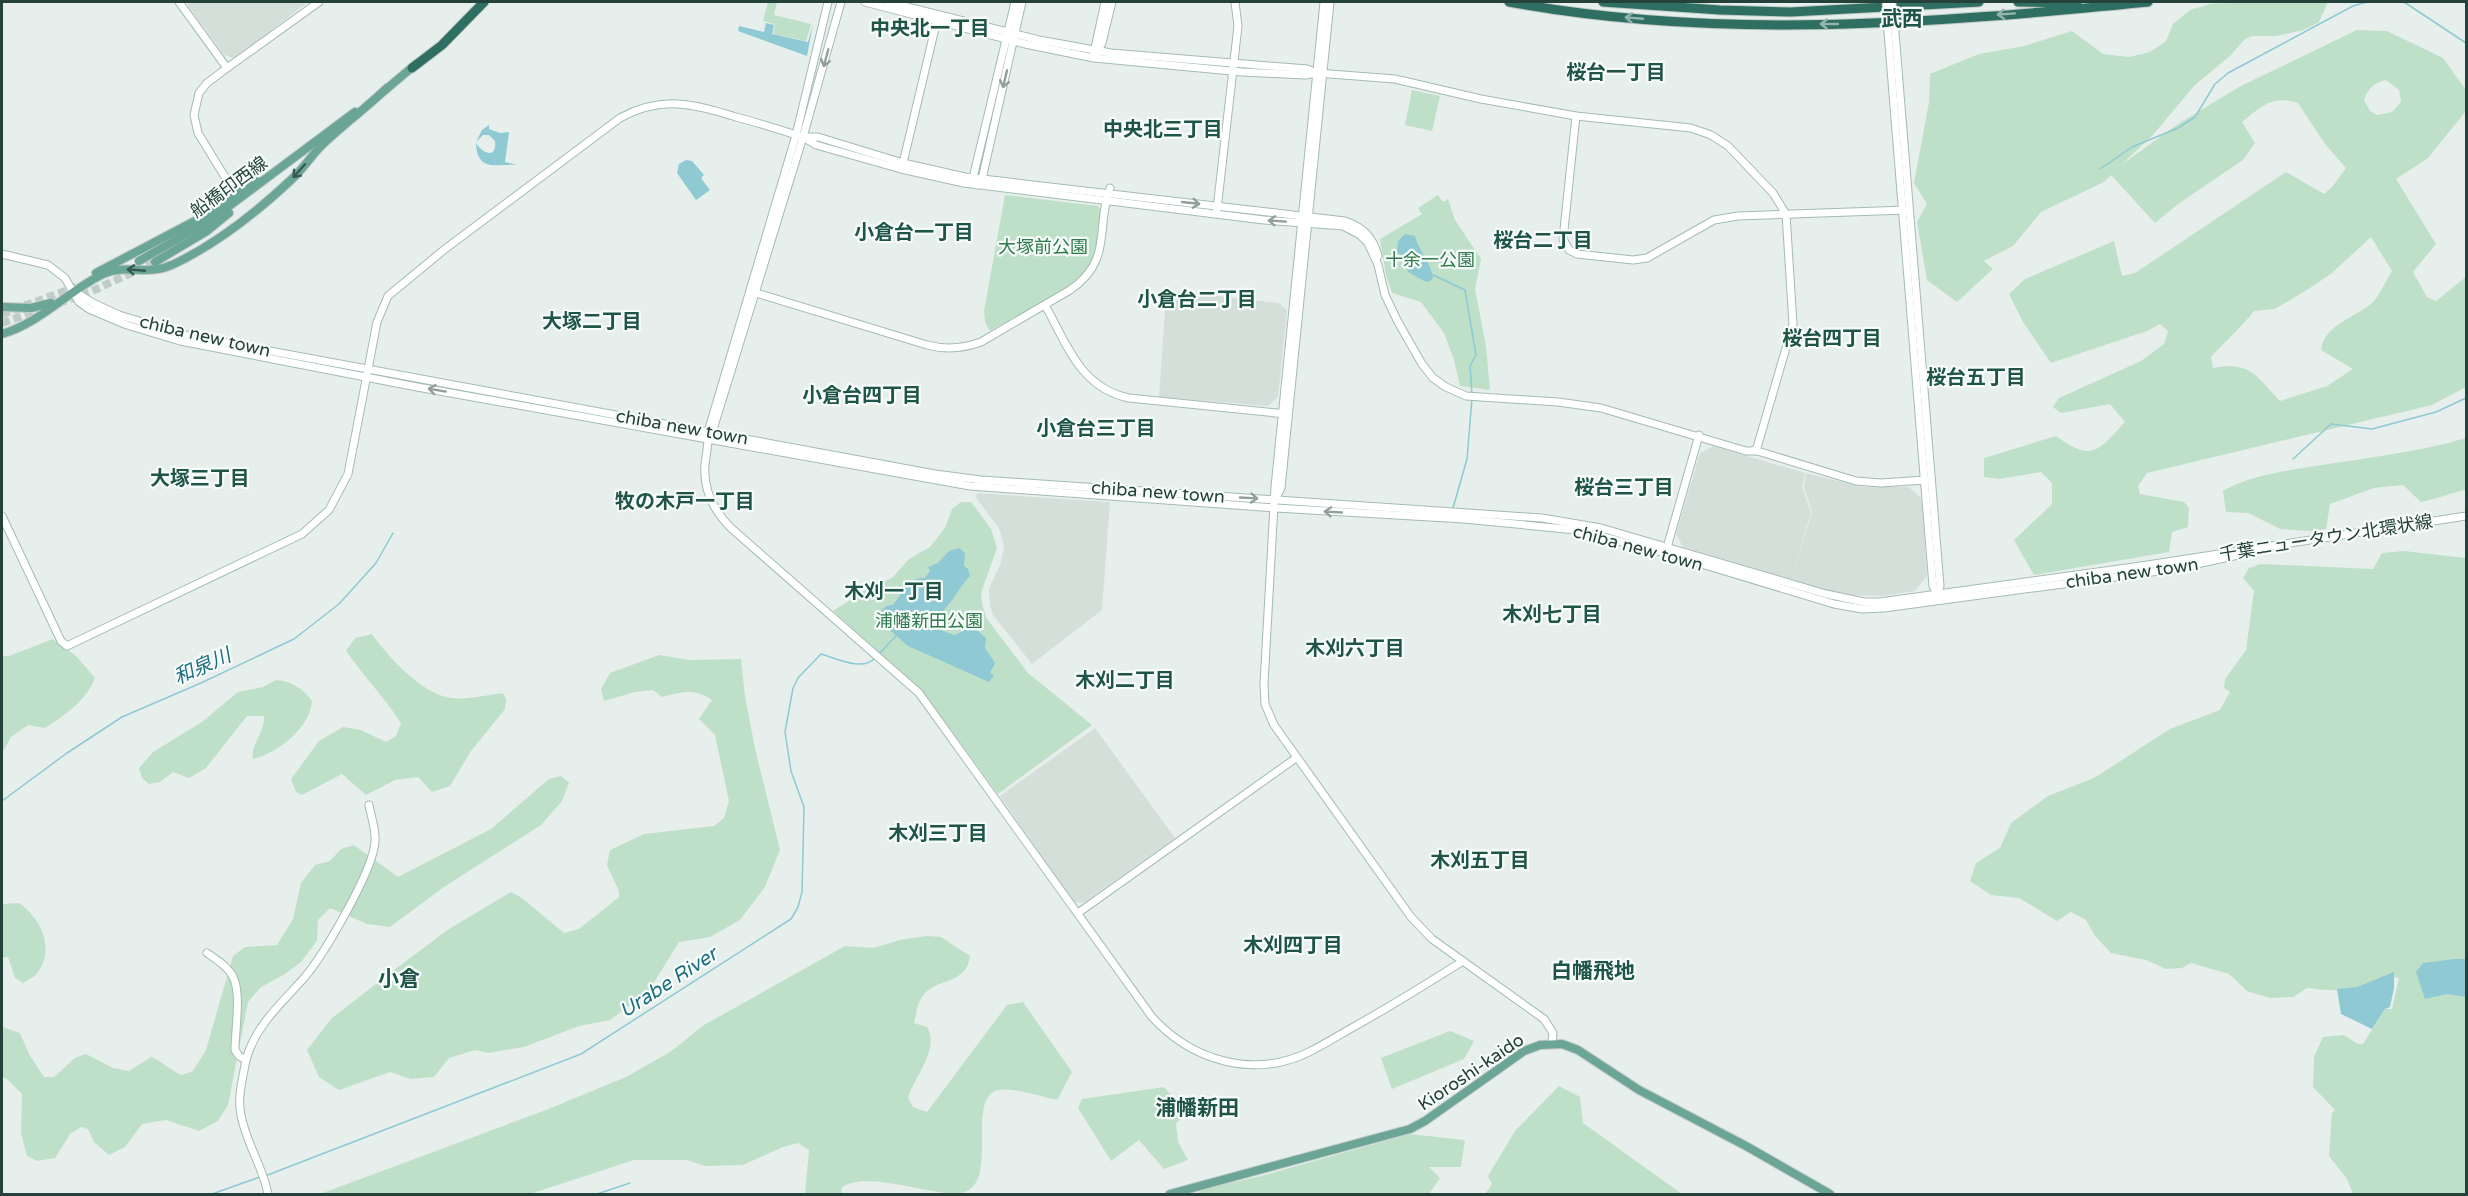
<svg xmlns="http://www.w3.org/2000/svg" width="2468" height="1196" viewBox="0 0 2468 1196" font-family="'Varela Round','Noto Sans JP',sans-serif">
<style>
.built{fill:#d4dfda}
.green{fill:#bfe0c8;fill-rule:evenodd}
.water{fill:#8ec9d4}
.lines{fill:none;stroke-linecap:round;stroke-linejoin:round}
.stream{stroke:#8ec9d4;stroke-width:1.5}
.primary-tunnel{stroke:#bfccc8;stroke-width:8;stroke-dasharray:8 4;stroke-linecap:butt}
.secondary-casing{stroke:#a4bbb3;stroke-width:9}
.primary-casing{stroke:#c2cac8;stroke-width:10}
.highway-casing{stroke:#c2cac8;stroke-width:11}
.secondary{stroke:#fff;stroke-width:7}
.primary{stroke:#6aa596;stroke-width:8}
.highway{stroke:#2f6f62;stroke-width:9}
.secondary-bridge-casing{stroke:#a4bbb3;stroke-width:9;stroke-linecap:butt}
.secondary-bridge{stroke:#fff;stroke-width:7}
.oneway{stroke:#93b5ae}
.oneway2{stroke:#92a09c}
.oneway3{stroke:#365b51}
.labels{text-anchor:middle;stroke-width:4.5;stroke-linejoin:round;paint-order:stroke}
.street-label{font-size:18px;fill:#24423a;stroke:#f7fbf9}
.park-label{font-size:18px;fill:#2d7a4b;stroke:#f7fbf9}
.neighbourhood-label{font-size:20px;font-weight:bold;fill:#1f5548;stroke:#f7fbf9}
.water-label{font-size:20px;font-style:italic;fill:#1c6f80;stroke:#f7fbf9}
.quarter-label{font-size:21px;font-weight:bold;fill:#1f5548;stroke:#f7fbf9}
</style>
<rect width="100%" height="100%" fill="#e6efeb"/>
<g class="built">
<path d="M190,2H308L235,58L224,55L187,4Z"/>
<path d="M1172,291L1279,303L1287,310L1278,397L1268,406L1159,397L1166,296Z"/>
<path d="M1713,446L1805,473L1802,487L1811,512L1792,578L1812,512L1804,487L1806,473L1863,487H1909L1922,499L1927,576L1915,591L1883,596L1849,595L1832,592L1683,547L1676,534L1700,453Z"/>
<path d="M977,493L1110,502L1102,610L1032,664L993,615L990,606L989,589L1001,562L1004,546L999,528L976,498Z"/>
<path d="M1095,728L1175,838L1083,903L1074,902L1000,796Z"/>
</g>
<g class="green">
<path d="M768,2H777L774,15L811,24L806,41L773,34L775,24L763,21Z"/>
<path d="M2249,2H2328L2319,22L2304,30L2276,36H2253L2245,39L2231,55L2194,86L2152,136L2121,165L2178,124L2239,87L2357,30L2387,31L2443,58L2466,90V111L2428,158L2396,179L2436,244L2413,272L2427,297L2436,301L2466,277V387L2432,405L2147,473L2138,486L2140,494L2184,502L2189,508L2188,527L2172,532L2169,552L2034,575L2014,540L2052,504V483L2041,472L1998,479L1984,477V458L2056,436C2092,462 2097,452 2125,422L2110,404L2061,413L2053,407L2059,398L2141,361L2164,344L2168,331L2160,324L2147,331L2051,363L2023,322L2009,294L2025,279L2114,241L2122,276L2135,273L2286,172L2324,194L2333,186L2346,168L2325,144L2298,103C2272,95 2262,106 2242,122L2255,143L2243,160L2178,204L2155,223L2111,175L2104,182L2041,212L2013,246L1984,261L1993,269L1957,302L1927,280L1917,222L1927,204L1914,183L1929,102L1930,74L1979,54L2024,46L2072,31L2103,54L2129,57L2150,52L2166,41L2173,24L2190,10L2210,4ZM2386,80L2399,90L2401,102L2392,112L2377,115L2370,111L2364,100C2368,88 2374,83 2386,80ZM2371,237L2392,271C2386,280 2380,295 2372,303C2356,317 2324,325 2321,350L2353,369L2327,386L2280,401C2256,376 2251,361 2213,368L2211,357C2225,341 2241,328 2254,311L2275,309L2310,288L2332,273Z"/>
<path d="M1412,90L1440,96L1432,131L1405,125Z"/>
<path d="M1005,195L1098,206L1101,210C1100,225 1100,242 1094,256C1081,289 1020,314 990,331L985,322L984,311Z"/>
<path d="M1438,195L1443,202L1448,199L1455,220L1481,259L1475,289L1486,346L1490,390L1460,386L1454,360L1444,333L1421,302L1392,293L1386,275L1380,239L1422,214L1418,208Z"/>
<path d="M2466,438V490C2450,493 2437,499 2421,502L2403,485L2374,488L2330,504L2326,529L2312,531L2280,529L2248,513L2226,512L2223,491C2251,475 2285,471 2316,466C2366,458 2418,452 2466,438Z"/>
<path d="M961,502H971L991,529L997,548L981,593L982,604L987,619L1028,673L1092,725L998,794L924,693L833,611L867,589L892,578L909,559L930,547L945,528L952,509Z"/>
<path d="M2404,551L2466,558V1194H2353L2347,1179L2329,1156L2332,1113L2335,1110L2313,1087L2314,1057L2323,1037L2344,1035L2358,1044H2363L2385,1009H2392L2399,978C2381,976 2375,982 2358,987C2342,992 2323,990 2307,988L2293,997L2270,998L2247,991L2229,974L2191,963L2182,968L2166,969L2146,960L2111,953L2095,936L2086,920L2071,912L2057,921L2019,898L1991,895L1970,881L1976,863L2000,848L2011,823L2048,796L2094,778L2170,729L2220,710L2230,692L2224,688L2225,679L2246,650L2254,591L2243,578L2249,568L2261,564L2373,569L2382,553Z"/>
<path d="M372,634C387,656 423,695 451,698C467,700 487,695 503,693L506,699L505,709L471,751L450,786L432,792L418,777L395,780L366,795L342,774L302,795L296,792L291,779L319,741L343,727L361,730L386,742L396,736L401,723C384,697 364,676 346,651L355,638Z"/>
<path d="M53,639L76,656L95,678C86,701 65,715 45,728L28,725L11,737L2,753V656H9Z"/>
<path d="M659,655L689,660L741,659L745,697L756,753L780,850L765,887L740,920L710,937L679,942L648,992L610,1020L579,1026L524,1047L488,1053L475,1050L449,1058L434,1077L411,1079L390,1072L339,1090L319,1077L307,1050L332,1018L394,970L449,929L511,892L522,898L564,933L579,929L619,897V891L607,865L610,850L644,834L714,826L724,818L729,801L715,735L699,719L712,700C694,688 683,692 662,697L653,690L635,692L604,701L601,689L610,673Z"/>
<path d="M276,680C291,681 304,689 312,701C310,728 278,753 253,759C250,744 265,733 264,716H247L206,768L189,778L173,772L160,782L149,784L142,778L139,768L153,752L202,722L238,692L263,687Z"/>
<path d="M561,776L569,783L562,801L541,825L444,887L390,927L367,924L330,908L318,920L317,941L301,962L285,974L261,987L248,1002L228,1105L218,1121L199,1131L166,1120L142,1124L125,1147L109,1155L94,1142L88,1129L81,1127L70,1134L55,1158L37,1161L27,1156L21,1133L22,1094L7,1079L2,1077V1027L20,1033L29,1054L44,1077H54L75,1058L86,1054L113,1068L129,1071L151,1057C163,1061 170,1071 182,1075L193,1071L206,1050L233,956L245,947L277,945L293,919L301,883L315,865L330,861L341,849L354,845L398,877L491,829L549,779Z"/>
<path d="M19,903C41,918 55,949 38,972C35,977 28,980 23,983L15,978L8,957L2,958V904Z"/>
<path d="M926,936L941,937L970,956C967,987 932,976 920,1000C917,1006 916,1016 914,1023L927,1027C940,1049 915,1075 908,1098L913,1107L927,1112L1007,1005L1023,1002L1072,1072L1057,1100C1043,1097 1012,1087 998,1090C964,1098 1002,1187 960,1193C929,1196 870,1170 842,1187L841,1194H805L809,1150L798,1143L783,1147L743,1165L705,1166L687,1160H634L530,1194H320L546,1110L626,1077L670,1052L704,1025L845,946L874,948L900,940Z"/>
<path d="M1450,1031L1474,1041L1464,1059L1392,1089L1381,1058Z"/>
<path d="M1559,1086L1580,1097L1583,1123L1682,1194H1485L1492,1184L1488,1176L1515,1131Z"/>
<path d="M1164,1087L1188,1114L1176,1123L1178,1142L1188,1160L1164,1169L1139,1140L1111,1161L1078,1108L1082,1099Z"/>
<path d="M1410,1134L1465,1140L1461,1167H1429L1440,1178L1429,1194H1199V1190L1261,1176Z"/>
</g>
<g class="water">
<path d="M766,23L774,25L772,34L808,42L813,24L807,56L738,31L739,26L764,32Z"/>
<path d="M489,125V129L500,133L509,132L505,162L518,165C499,163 477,174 476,143C482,153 497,160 495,141L489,135H483L476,142L482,130Z"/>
<path d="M686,160L692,161L704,175L701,178L710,190L696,200L677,173L679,164Z"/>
<path d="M1405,234L1415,236C1419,252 1431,262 1433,278L1429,282L1424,281L1408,272L1403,256L1397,253L1398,241Z"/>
<path d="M959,548L965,553L964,566L968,569L970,576C962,584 958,592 952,600C945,610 939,612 937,625L941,630L954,635L962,632L964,626L978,631L986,638L985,648L995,663L990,673L994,675L989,682L908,646L885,626L881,611L886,606L893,605C903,593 907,577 925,578L930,571L928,567L938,563L949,551Z"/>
<path d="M2455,959H2466V997L2447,994L2425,999L2416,972L2423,963Z"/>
<path d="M2394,972V988L2390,1007L2385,1009L2372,1029L2341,1014L2337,989L2357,987Z"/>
</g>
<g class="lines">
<g class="stream">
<path d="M2404,2L2466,43"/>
<path d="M2100,169L2132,147L2178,128L2195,117L2215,84L2228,73L2353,6L2367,2"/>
<path d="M1433,275L1465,290L1476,355L1470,366L1472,394"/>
<path d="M2293,459L2331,424L2372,429L2436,412L2466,398"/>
<path d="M1453,508L1467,459L1472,398"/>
<path d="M878,655L896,636"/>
<path d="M2,801L67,753L122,717L201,683L294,639L339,604L376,563L393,533"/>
<path d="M265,1176L581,1054L791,919L798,907L802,892L804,807L791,771L785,732L793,688L798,678L821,654C836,658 862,672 875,658"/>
<path d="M212,1194L260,1177"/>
<path d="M597,1194L630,1183"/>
</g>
<g class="primary-tunnel">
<path d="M2,314L76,287"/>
<path d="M2,323L90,292L155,262"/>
</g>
<defs>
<g id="secondary">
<path d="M179,2L227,68"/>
<path d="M828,2L796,135L708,432C709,443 706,454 705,465C703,491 714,511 731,528L919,693L1152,1017C1192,1061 1254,1079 1309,1052C1325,1044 1341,1034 1357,1025C1393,1005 1428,983 1463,961"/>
<path d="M865,2L1025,44L1094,58L1242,72L1305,75L1317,73"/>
<path d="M888,2L1039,40L1111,53L1307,69L1317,73L1395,79L1481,99L1576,116L1691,128L1711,135L1728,146L1773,193L1786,214L1793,324L1756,451"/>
<path d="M1015,2L973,178L977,185L982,179L1022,2"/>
<path d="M1324,2L1275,487L1264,684L1265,704L1274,725L1411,917L1432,939L1544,1019L1553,1033L1552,1043"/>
<path d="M1887,20L1933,586L1937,594"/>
<path d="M1894,20L1940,586L1937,594"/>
<path d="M1094,53L1105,2"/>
<path d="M1097,53L1102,43L1112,2"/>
<path d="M1576,116L1563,239L1569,250L1577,254L1633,260L1647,258L1714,220L1738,216L1907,210"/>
<path d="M803,137H818L903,163L965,177L1345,221C1363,227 1373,237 1378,256"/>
<path d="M903,163L937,20"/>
<path d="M236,195L198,133L194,115L199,93L207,83L227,68L319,2"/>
<path d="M1217,209L1238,26L1235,2"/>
<path d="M2,254L48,265L65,278L79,302L89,309L127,325L180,341L417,387L970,486L1276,508L1464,519L1576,530L1665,553L1834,604L1862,609L1884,608L2174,569L2238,555"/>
<path d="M72,290L93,303L119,315L189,336L935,474L981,480L1542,518L1601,528L1826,594L1864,602H1880L2141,566L2466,516"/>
<path d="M753,292L927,345C946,350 962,349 981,342L1070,290C1114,260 1095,227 1110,188"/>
<path d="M1045,305C1067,344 1080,388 1129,398L1286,414"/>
<path d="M711,436L803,137L841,2"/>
<path d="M1754,450L1856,481L1881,483L1925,480"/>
<path d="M1277,496L1281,488L1330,2"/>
<path d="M2,516L61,641L67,646L302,534L329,510L348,474L377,322L388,296L445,249L620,118C662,95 693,104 736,117C759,123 781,130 803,137L816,145L901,169L964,183L1264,220L1343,226L1360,235L1368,243L1378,265L1385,295L1398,322L1422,364L1433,378L1446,387L1466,396L1558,402L1601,408L1746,451H1756"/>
<path d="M1666,551L1699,435"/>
<path d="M1078,913L1296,758"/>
<path d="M207,953C217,960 229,967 234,979C241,996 235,1031 235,1050L239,1056L246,1060C243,1077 237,1098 241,1115C246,1143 263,1167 268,1194"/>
<path d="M246,1060C255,1026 281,1004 304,978C323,956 374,870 375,841C376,829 371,817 369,805"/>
</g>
<g id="primary">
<path d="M384,91L416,64"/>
<path d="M139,261L209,221L355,112"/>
<path d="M155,262L207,231L229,213"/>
<path d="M96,273L212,212L257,180"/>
<path d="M2,307L31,308L51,303"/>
<path d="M2,334C40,323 68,291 103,274C127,263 147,277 174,264C216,244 258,211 292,179C303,169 311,156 322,145C343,125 366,108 387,88"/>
<path d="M1170,1194L1410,1129L1425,1121L1524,1051L1540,1045L1562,1044L1578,1050L1639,1090L1746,1146L1830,1194"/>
</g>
<g id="highway">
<path d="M1509,2C1719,41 1937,23 2148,2"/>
<path d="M1603,2L1720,10L1791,12L1979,2"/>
<path d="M2018,2L2077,3"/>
<path d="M412,68L442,45L484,2"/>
</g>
</defs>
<use href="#secondary" class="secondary-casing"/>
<use href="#primary" class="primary-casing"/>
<use href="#highway" class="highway-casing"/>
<use href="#secondary" class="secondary"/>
<use href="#primary" class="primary"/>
<use href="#highway" class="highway"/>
<defs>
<g id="secondary-bridge">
<path d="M1886,2L1887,17"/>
<path d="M1892,2L1893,17"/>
</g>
</defs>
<use href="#secondary-bridge" class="secondary-bridge-casing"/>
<use href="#secondary-bridge" class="secondary-bridge"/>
</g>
<defs><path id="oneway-shaft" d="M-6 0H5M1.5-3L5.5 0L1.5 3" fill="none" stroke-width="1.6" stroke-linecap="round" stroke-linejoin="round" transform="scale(1.5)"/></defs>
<g class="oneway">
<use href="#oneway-shaft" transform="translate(2006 14) rotate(176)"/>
<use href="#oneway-shaft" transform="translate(1634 18) rotate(-175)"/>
<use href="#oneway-shaft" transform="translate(1829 24) rotate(180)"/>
</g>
<g class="oneway2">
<use href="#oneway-shaft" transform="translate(826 58) rotate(105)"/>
<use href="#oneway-shaft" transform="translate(1005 79) rotate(103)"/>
<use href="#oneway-shaft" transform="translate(1191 203) rotate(6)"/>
<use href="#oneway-shaft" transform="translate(1277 221) rotate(-176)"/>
<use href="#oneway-shaft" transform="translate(437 390) rotate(-170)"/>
<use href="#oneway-shaft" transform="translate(1249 498) rotate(3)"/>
<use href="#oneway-shaft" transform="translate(1333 512) rotate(-177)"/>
</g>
<g class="oneway3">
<use href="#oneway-shaft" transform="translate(299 171) rotate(132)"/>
<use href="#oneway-shaft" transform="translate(136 270) rotate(-175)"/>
</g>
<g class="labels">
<g class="street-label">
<text transform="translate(229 187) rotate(-36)" y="6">船橋印西線</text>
<text transform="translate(205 336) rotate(13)" y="6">chiba new town</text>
<text transform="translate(682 427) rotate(10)" y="6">chiba new town</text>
<text transform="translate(1158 492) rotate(4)" y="6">chiba new town</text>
<text transform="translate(2326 538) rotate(-9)" y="6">千葉ニュータウン北環状線</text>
<text transform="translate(1638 548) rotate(15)" y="6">chiba new town</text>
<text transform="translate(2132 573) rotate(-8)" y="6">chiba new town</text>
<text transform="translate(1471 1072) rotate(-34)" y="6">Kioroshi-kaido</text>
</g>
<g class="park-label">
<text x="1043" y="253">大塚前公園</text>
<text x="1430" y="266">十余一公園</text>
<text x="929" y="627">浦幡新田公園</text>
</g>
<g class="neighbourhood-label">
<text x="930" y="35">中央北一丁目</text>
<text x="1616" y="79">桜台一丁目</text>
<text x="1163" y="136">中央北三丁目</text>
<text x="914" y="239">小倉台一丁目</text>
<text x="1543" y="247">桜台二丁目</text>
<text x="1197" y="306">小倉台二丁目</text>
<text x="592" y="328">大塚二丁目</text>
<text x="1832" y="345">桜台四丁目</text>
<text x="1976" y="384">桜台五丁目</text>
<text x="862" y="402">小倉台四丁目</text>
<text x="1096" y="435">小倉台三丁目</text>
<text x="200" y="485">大塚三丁目</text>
<text x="1624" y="494">桜台三丁目</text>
<text x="685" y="508">牧の木戸一丁目</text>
<text x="894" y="598">木刈一丁目</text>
<text x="1552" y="621">木刈七丁目</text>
<text x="1355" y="655">木刈六丁目</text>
<text x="1125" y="687">木刈二丁目</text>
<text x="938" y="840">木刈三丁目</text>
<text x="1480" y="867">木刈五丁目</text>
<text x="1293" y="952">木刈四丁目</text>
</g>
<g class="water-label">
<text transform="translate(202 666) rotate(-24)" y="7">和泉川</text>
<text transform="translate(668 982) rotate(-33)" y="7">Urabe River</text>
</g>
<g class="quarter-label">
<text x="1902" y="26">武西</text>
<text x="1593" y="978">白幡飛地</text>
<text x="399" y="986">小倉</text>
<text x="1197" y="1115">浦幡新田</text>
</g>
</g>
<rect width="2468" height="1196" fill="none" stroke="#24423a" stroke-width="6"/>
</svg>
